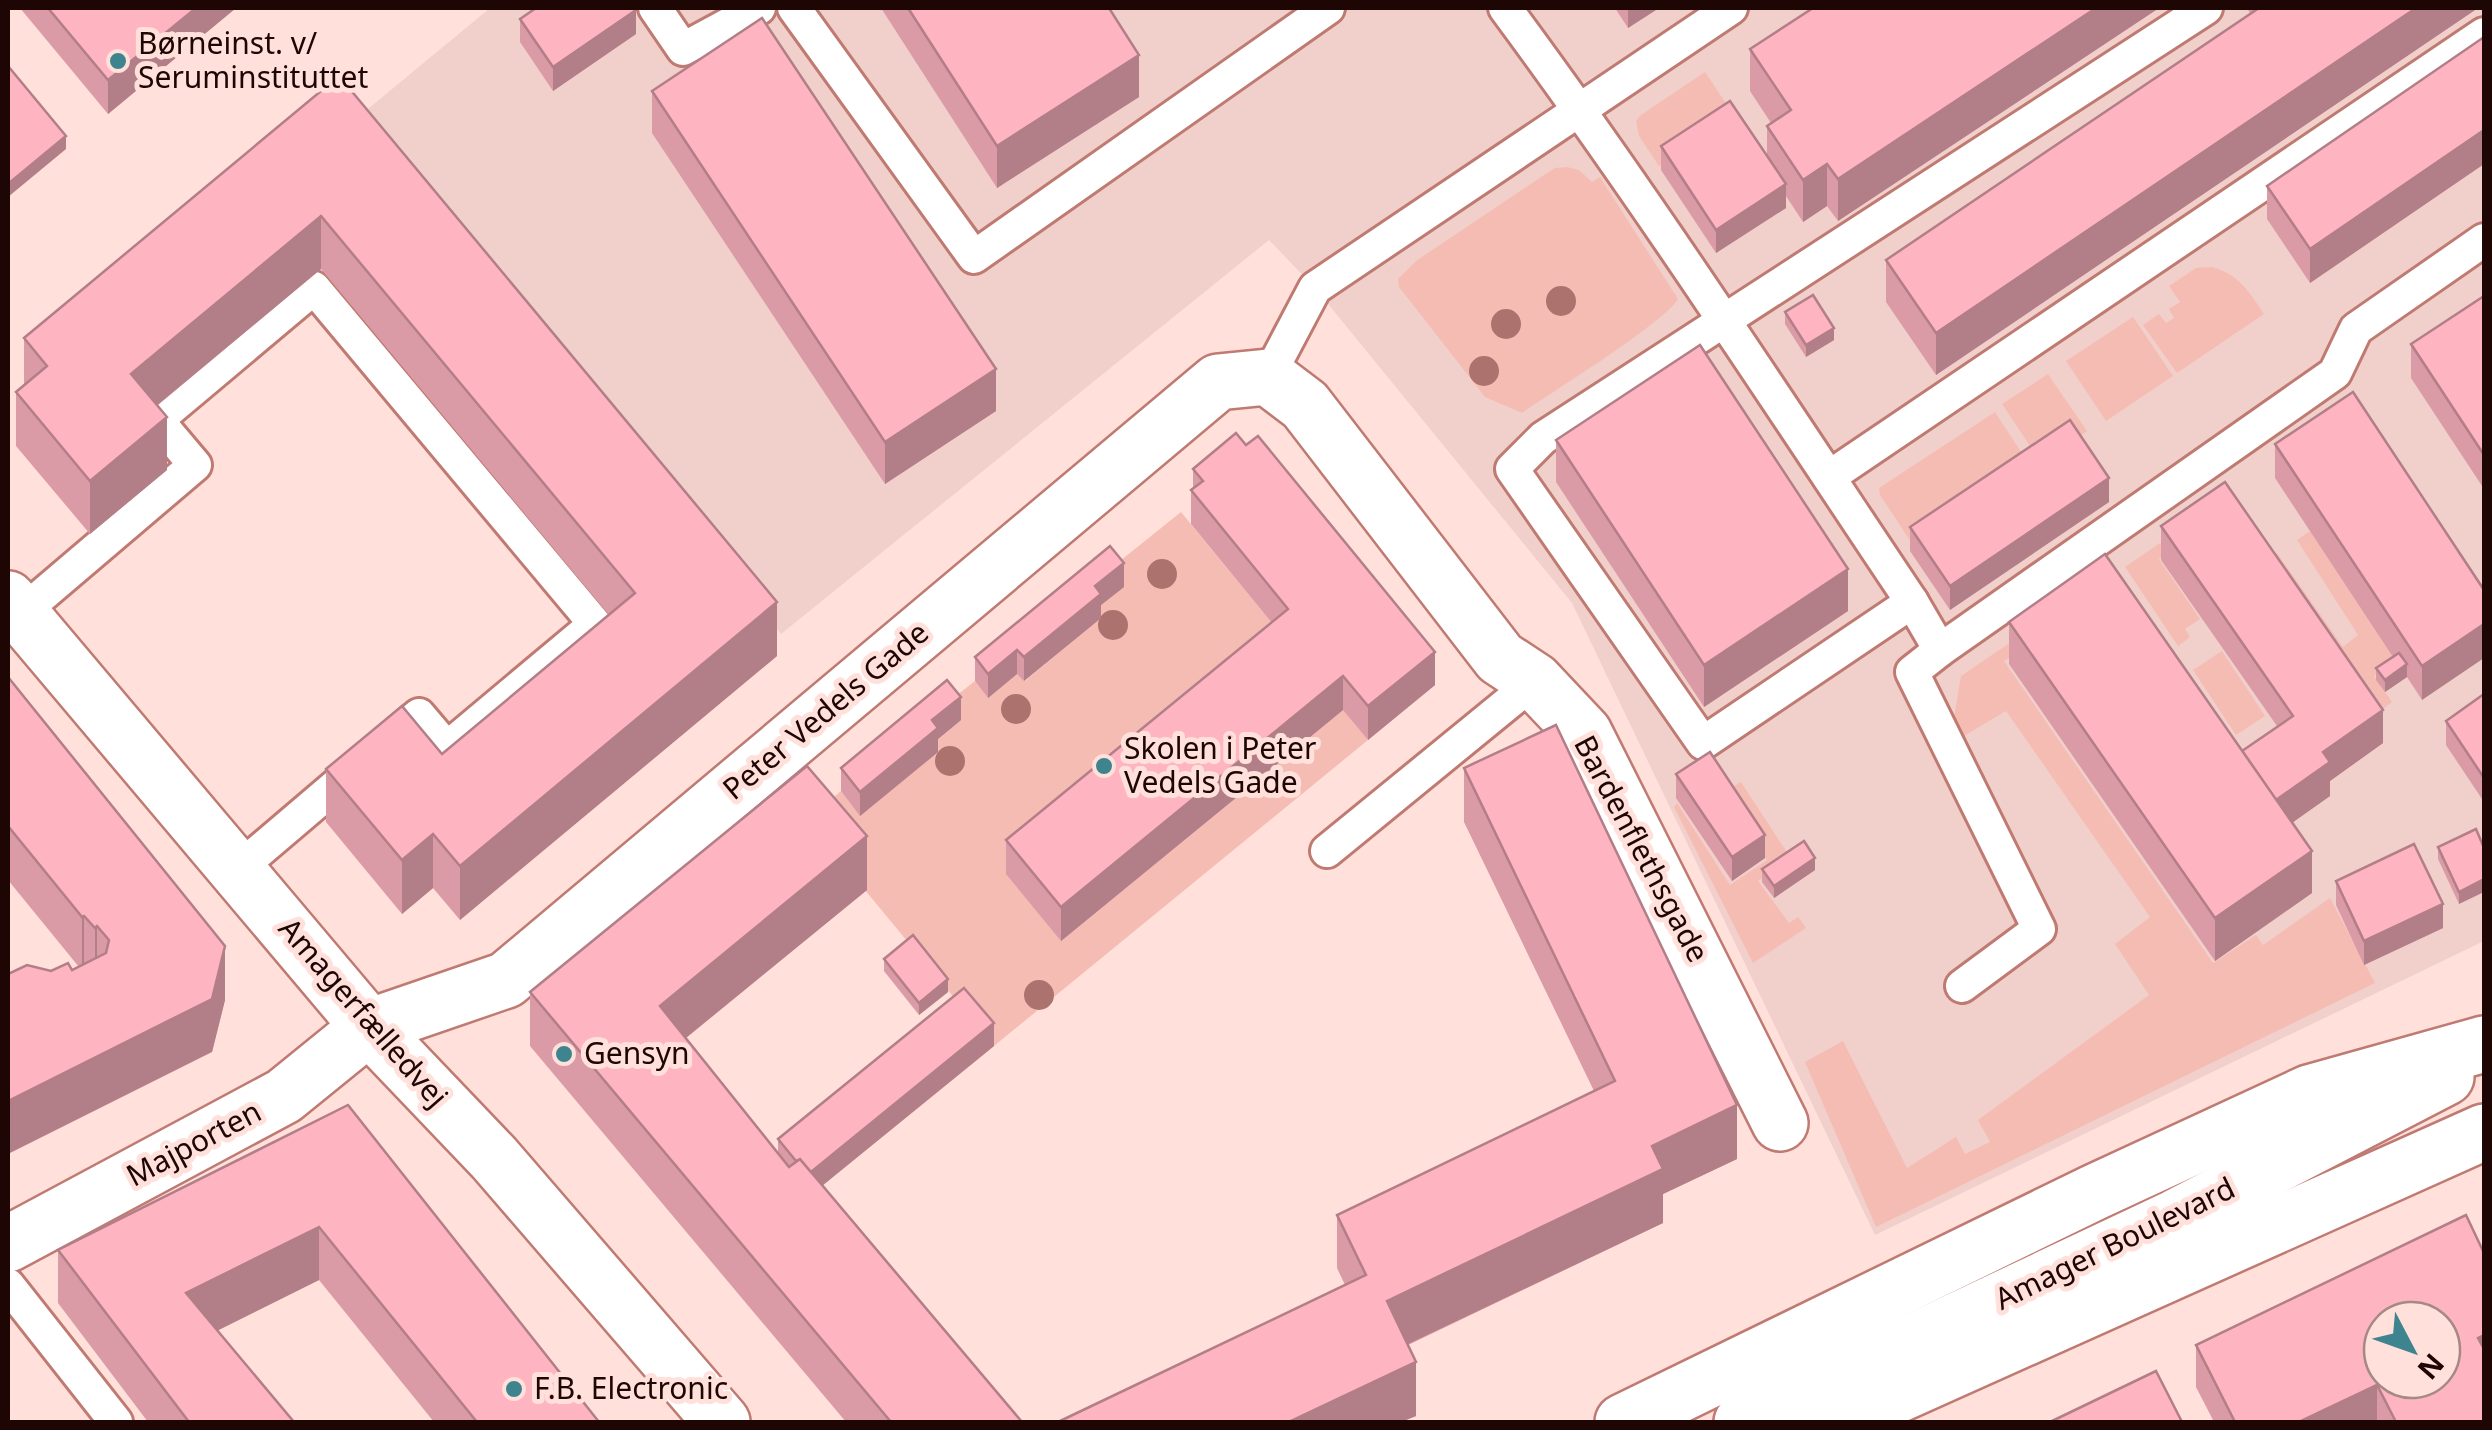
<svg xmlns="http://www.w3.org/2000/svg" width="2492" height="1430" viewBox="0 0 2492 1430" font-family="'Noto Sans',sans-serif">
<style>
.built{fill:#f1d0cb}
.green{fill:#f5bcb4}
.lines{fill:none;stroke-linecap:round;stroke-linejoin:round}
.lane-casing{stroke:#bf7a71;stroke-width:38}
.street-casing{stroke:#bf7a71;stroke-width:60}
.secondary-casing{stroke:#bf7a71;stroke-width:60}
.lane{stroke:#fff;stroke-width:32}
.street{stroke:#fff;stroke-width:55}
.secondary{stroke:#fff;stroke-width:55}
.tree{fill:#ac736e}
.wall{fill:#da9ba6}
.shaded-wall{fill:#b27e87}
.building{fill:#feb4c1;stroke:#b27e87;stroke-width:2.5;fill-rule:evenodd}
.poi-dot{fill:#3d848e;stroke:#ffe0db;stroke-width:4}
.labels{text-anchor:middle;stroke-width:10;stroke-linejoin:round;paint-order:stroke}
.poi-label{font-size:30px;fill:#1e0605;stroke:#ffe0db;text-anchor:start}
.street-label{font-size:30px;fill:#1e0605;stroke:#ffe0db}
</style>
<rect width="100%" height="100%" fill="#ffe0db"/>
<path class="built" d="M490,8H2484V941L1875,1235L1572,603L1315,288L1269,240L781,634L357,118Z"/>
<g class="green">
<path d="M1705,72L1751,141L1731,119L1659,166L1639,136L1636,121L1641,115Z"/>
<path d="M1567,167L1579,170L1592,182L1600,177L1678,299C1664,323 1552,392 1522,413L1485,397L1399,287L1398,279L1416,261L1547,173L1555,168Z"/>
<path d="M2212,267C2239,274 2249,292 2264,314L2177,373L2143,325L2159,314L2166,323L2174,318L2169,309L2180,302L2169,286L2196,268Z"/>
<path d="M2133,317L2173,376L2106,421L2066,361Z"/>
<path d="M2048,374L2087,431L2068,444L2034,452L2002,404Z"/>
<path d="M1995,412L2027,461L1913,545L1880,495L1879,488Z"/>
<path d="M1181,512L1368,740L994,1046L807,820L841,791L860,815L932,744L947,703L975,681L988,697L1017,674L1025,681L1100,618L1095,610L1110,569Z"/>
<path d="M2310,531L2396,660L2374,676L2392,702L2379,712L2264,561L2277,553L2343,647L2358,635L2297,540Z"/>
<path d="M2160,543L2167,553L2159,559L2200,619L2185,629L2190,637L2178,646L2125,567Z"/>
<path d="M2008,644L2014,655L2004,661L2213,963L2256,935L2263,945L2330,898L2375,983L1876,1227L1805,1062L1843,1041L1907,1168L1956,1137L1965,1154L1990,1142L1978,1120L2149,995L2115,944L2150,917L2006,711L1964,736L1953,723L1961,676Z"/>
<path d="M2222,651L2265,716L2236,735L2193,670Z"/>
<path d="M1741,782L1790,857L1758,881L1789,923L1798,917L1806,928L1753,963L1674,807L1677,803L1730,885L1767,860L1724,792Z"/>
</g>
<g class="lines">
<defs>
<g id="lane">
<path d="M655,8L683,49L759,8"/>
<path d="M794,8L974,257L1328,8"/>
<path d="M1505,8C1648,201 1778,402 1912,602L1940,650L2335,373L2356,329L2484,240"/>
<path d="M1268,377L1315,288L1731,8"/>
<path d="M1829,477L2484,34"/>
<path d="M1912,602L1703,743L1512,469L1543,438L2206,8"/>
<path d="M20,614L195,465L157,420L314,288L595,624L447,748L419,715L238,869"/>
<path d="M1940,650L1912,672L2039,929L1962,986"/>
<path d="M1327,851L1535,681"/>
<path d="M8,1285L116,1422"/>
</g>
<path id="street" d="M8,1244L284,1096L369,1027L506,980L1218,382L1268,377L1305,405L1500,658L1535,681L1584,733L1780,1123"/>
<g id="secondary">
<path d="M8,599L369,1027L494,1158L722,1422"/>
<path d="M1623,1422L2095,1192L2309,1093L2484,1044"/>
<path d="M1742,1422L2176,1217L2446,1077"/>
<path d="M1837,1422L2484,1132"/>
</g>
</defs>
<use href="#lane" class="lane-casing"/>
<use href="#street" class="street-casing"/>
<use href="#secondary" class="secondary-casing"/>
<use href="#lane" class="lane"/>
<use href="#street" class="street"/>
<use href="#secondary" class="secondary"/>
</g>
<g class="tree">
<circle cx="1561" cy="301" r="15"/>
<circle cx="1506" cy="324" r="15"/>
<circle cx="1484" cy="371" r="15"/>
<circle cx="1162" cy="574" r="15"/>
<circle cx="1113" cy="625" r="15"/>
<circle cx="1016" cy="709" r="15"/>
<circle cx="950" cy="761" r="15"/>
<circle cx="1039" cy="995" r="15"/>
</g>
<g class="wall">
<path d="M20,8H236L108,114Z"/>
<path d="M881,8H1109L1139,97L997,188Z"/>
<path d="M1615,8H1659L1628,28Z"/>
<path d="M1813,8H2159L1838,221L1827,206L1803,222L1786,196V208L1716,253L1661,170V146L1767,156V126L1771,123L1750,91V49Z"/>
<path d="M2247,8H2478L1936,375L1886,302V260L2250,13Z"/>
<path d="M520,19L636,34L553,91L520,42Z"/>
<path d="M2484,37V164L2310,283L2267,219V186Z"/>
<path d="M339,76L777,656L460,920L433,888L402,914L326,822V769L442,754L609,615L321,269L158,405L167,470L90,534L16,446V392L24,385V338Z"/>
<path d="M652,91L996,411L885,484L652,133Z"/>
<path d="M2484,296V489L2411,378V344Z"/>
<path d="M1785,312L1834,340L1806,357L1785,324Z"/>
<path d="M1556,440L1848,611L1704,707L1556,482Z"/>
<path d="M2275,444L2484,590L2422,700L2407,677L2385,692L2376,680V668L2393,657L2275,478Z"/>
<path d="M1193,469L1435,685L1368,740L1343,710L1061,941L1006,874V840L1272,623L1191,524V490L1193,488Z"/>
<path d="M2109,502L1950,610L1910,551V527Z"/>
<path d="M2161,526L2383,743L2330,781V796L2292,823L2312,893L2215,961L2009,664V622L2242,751L2277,726L2161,560Z"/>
<path d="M1124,587L1101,605V618L1024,681L1017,674L988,698L975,681V657Z"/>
<path d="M8,677L225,1000L212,1052L51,971L72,970L79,967L8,880Z"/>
<path d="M2484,694V802L2446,745V721Z"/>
<path d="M961,720L938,739V752L860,816L841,791V768Z"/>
<path d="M1464,768L1737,1159L1663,1194V1223L1408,1345L1416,1416L1401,1422H1058L1345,1285L1337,1268V1215L1594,1091L1464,822Z"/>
<path d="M1676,774L1765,858L1732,881L1676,798Z"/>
<path d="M2438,847L2484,848L2459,904L2438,859Z"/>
<path d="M1762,869L1815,870L1774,898L1762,882Z"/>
<path d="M2336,881L2443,928L2364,965L2336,905Z"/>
<path d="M867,890L686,1038L778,1153V1139L994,1046L822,1186L1022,1422H846L530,1046V992Z"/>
<path d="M884,959L948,992L919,1015L884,971Z"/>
<path d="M348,1105L599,1422H434L319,1280L217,1331L294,1422H148L58,1303V1250Z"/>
<path d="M2484,1253V1422H2214L2196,1387V1345Z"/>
</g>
<g class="shaded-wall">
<path d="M196,8H236L108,114V80Z"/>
<path d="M1628,8H1659L1628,28Z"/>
<path d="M2096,8H2159L1838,221V179Z"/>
<path d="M2416,8H2478L1936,375V333Z"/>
<path d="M636,10V34L553,91V67Z"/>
<path d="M1139,55V97L997,188V146Z"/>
<path d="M2484,130V164L2310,283V249Z"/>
<path d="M66,136V149L8,197V184Z"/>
<path d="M1827,164V206L1803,222V180Z"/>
<path d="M1786,184V208L1716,253V230Z"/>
<path d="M321,216V269L131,427V374Z"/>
<path d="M1834,328V340L1806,357V345Z"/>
<path d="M996,369V411L885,484V442Z"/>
<path d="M167,417V470L90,534V481Z"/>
<path d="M2109,478V502L1950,610V586Z"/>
<path d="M1124,563V587L1101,605V618L1024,681V657L1095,586Z"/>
<path d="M1848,569V611L1704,707V665Z"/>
<path d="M777,602V656L460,920V866Z"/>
<path d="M2484,624V658L2422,700V666Z"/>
<path d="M1017,650V674L988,698V674Z"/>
<path d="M1435,652V685L1368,740V706Z"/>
<path d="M2407,664V677L2385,692V680Z"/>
<path d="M1343,676V710L1061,941V907Z"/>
<path d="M961,697V720L938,739V752L860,816V792L932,720Z"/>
<path d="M2383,710V743L2330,781V796L2272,837V803L2323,752Z"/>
<path d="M433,834V888L402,914V860Z"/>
<path d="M1765,835V858L1732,881V857Z"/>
<path d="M867,836V890L660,1059V1006Z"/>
<path d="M2312,851V893L2215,961V918Z"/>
<path d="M1815,858V870L1774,898V886Z"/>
<path d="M2484,879V892L2459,904V892Z"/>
<path d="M2443,904V928L2364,965V941Z"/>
<path d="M84,916V969L82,971V917Z"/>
<path d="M97,926V980L95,982V928Z"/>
<path d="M225,946V1000L212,1052L8,1154V1101Z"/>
<path d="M948,979V992L919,1015V1003Z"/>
<path d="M994,1023V1046L807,1198V1175Z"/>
<path d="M1737,1105V1159L1663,1194V1223L1387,1354V1301L1652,1146Z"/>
<path d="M319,1227V1280L186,1346V1293Z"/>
<path d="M2484,1335V1377L2478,1338Z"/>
<path d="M1416,1362V1416L1401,1422H1289Z"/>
<path d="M2377,1385V1422H2299Z"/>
</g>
<g class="building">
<path d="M48,8H196L108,80Z"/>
<path d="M536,8H634L636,10L553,67L520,19Z"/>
<path d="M908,8H1109L1139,55L997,146Z"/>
<path d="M1813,8H2096L1838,179L1827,164L1803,180L1767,126L1791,110L1750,49Z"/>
<path d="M2259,8H2416L1936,333L1886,260Z"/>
<path d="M762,18L996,369L885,442L652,91Z"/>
<path d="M2484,37V130L2310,249L2267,186Z"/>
<path d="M8,66L66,136L8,184Z"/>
<path d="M339,76L777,602L460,866L433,834L402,860L326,769L402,706L442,754L635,593L321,216L131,374L167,417L90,481L16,392L47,366L24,338Z"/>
<path d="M1730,101L1786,184L1716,230L1661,146Z"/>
<path d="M1813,295L1834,328L1806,345L1785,312Z"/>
<path d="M2484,296V455L2411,344Z"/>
<path d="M1700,345L1848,569L1704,665L1556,440Z"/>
<path d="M2353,392L2484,590V624L2422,666L2275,444Z"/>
<path d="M2070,420L2109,478L1950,586L1910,527Z"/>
<path d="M1236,433L1246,445L1258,436L1435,652L1368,706L1343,676L1061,907L1006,840L1288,609L1191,490L1203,481L1193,469Z"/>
<path d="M2225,482L2383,710L2323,752L2330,762L2276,800L2242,751L2293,716L2161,526Z"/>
<path d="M1110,546L1124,563L1095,586L1101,594L1024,657L1017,650L988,674L975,657Z"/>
<path d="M2105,554L2312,851L2215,918L2009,622Z"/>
<path d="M2399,653L2407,664L2385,680L2376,668Z"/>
<path d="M8,677L225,946L212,999L8,1101V974L27,965L51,971L68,963L72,970L106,953L109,940L97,926L95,928L84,916L82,917L8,826Z"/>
<path d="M947,680L961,697L932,720L938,728L860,792L841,768Z"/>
<path d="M2484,694V778L2446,721Z"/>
<path d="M1556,725L1737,1105L1652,1146L1663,1169L1387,1301L1416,1362L1289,1422H1058L1366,1275L1337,1215L1615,1081L1464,768Z"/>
<path d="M1710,752L1765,835L1732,857L1676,774Z"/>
<path d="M807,766L867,836L660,1006L789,1167L800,1159L1022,1422H891L530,992Z"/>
<path d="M2476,829L2484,848V879L2459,892L2438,847Z"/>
<path d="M1804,841L1815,858L1774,886L1762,869Z"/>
<path d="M2414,844L2443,904L2364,941L2336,881Z"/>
<path d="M913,935L948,979L919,1003L884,959Z"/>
<path d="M964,988L994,1023L811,1172L800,1159L796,1161L778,1139Z"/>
<path d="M348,1105L599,1422H477L319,1227L186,1293L294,1422H189L58,1250Z"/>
<path d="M2466,1215L2484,1253V1335L2478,1338L2484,1349V1422H2396L2377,1385L2299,1422H2235L2196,1345ZM2382,1320H2442V1380H2382Z"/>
<path d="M2156,1371L2182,1422H2050Z"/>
</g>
<g class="poi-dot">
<circle cx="118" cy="61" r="10"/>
<circle cx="1104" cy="766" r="10"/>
<circle cx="564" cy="1054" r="10"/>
<circle cx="514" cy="1389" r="10"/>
</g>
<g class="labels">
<g class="poi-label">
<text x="138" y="54">Børneinst. v/<tspan x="138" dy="34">Seruminstituttet</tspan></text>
<text x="1124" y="759">Skolen i Peter<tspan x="1124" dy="34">Vedels Gade</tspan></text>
<text x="584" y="1064">Gensyn</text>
<text x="534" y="1399">F.B. Electronic</text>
</g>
<g class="street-label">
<text transform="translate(826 711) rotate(-40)" y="10">Peter Vedels Gade</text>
<text transform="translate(1641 849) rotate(62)" y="10">Bardenflethsgade</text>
<text transform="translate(363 1013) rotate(49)" y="10">Amagerfælledvej</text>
<text transform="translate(194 1144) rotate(-28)" y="10">Majporten</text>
<text transform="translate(2115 1244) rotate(-26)" y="10">Amager Boulevard</text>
</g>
</g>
<rect width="2492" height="1430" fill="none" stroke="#1e0605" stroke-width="20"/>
<g transform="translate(2412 1350) rotate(131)"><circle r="48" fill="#ffe0db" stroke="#a58985" stroke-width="2.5"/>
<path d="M0-8L18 38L0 25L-18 38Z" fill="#3d848e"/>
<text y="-15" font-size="28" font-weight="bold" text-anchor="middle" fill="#1e0605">N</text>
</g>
</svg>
